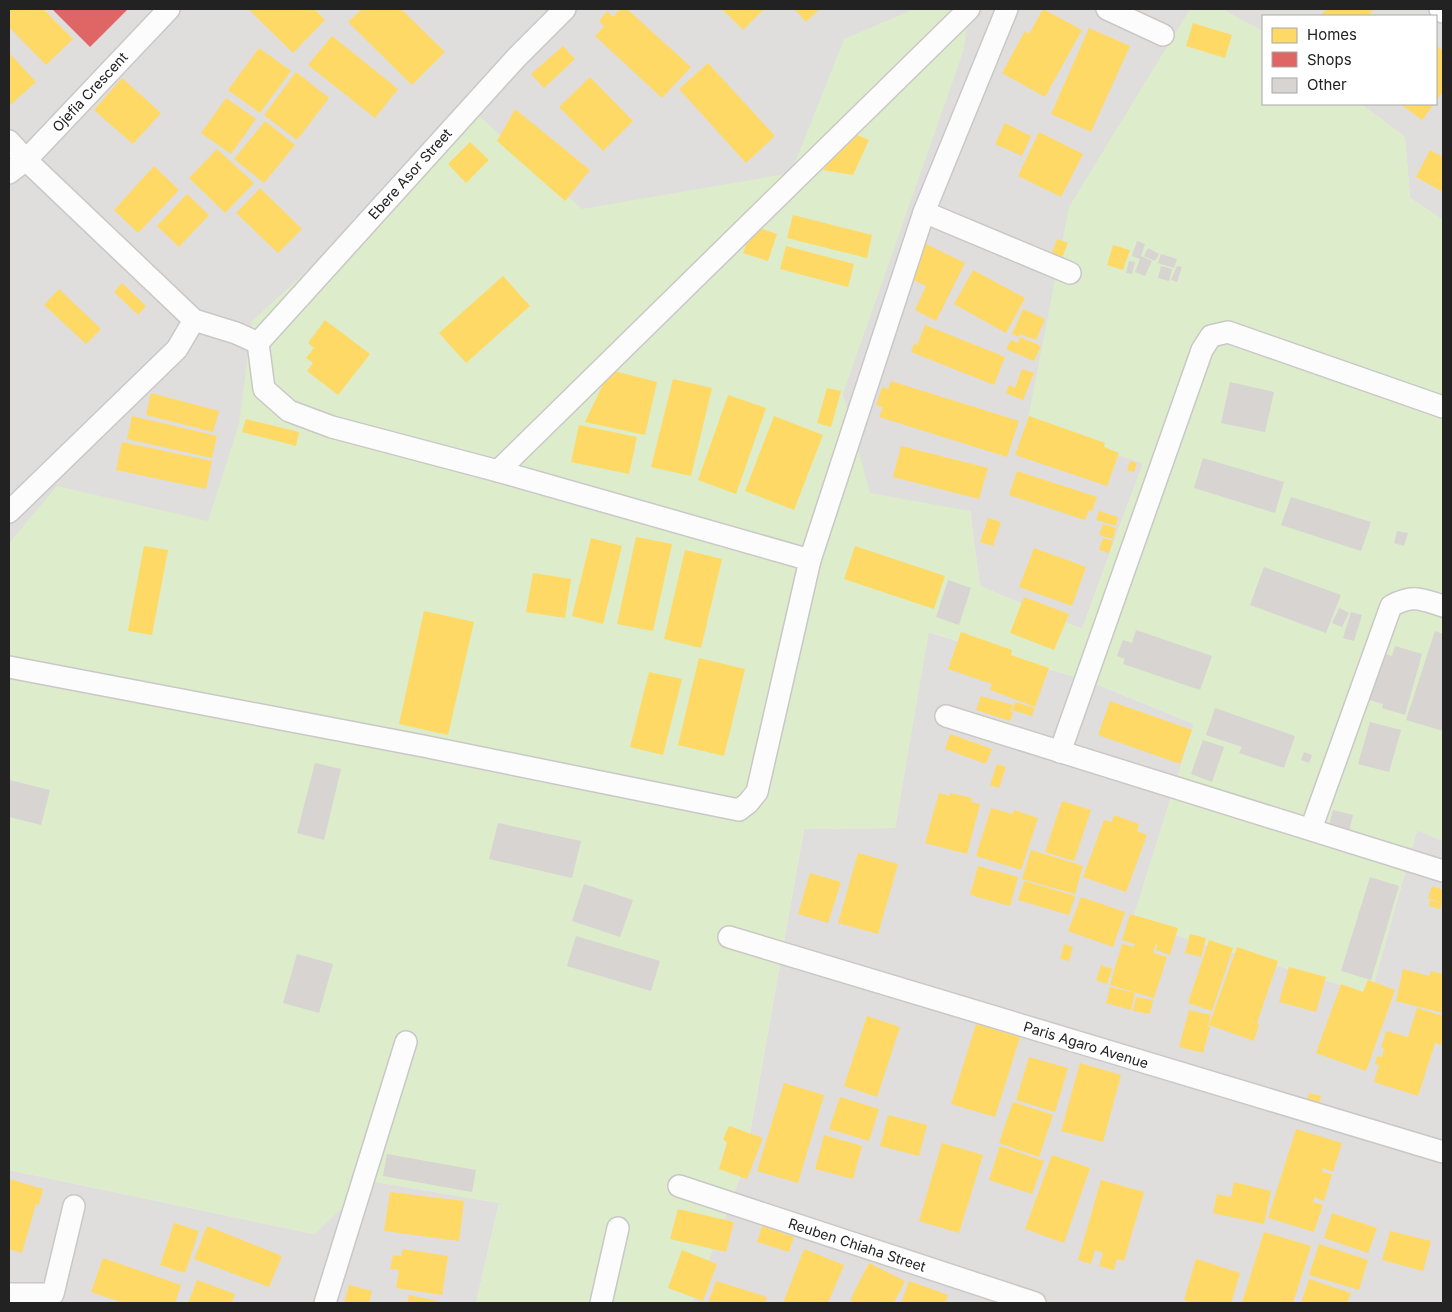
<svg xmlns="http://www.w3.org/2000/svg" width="1452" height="1312" viewBox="0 0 1452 1312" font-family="Inter,sans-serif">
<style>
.residential{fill:#dfdedc}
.grass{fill:#ddeccb}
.homes{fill:#ffd966}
.shops{fill:#e06666}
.building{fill:#d7d4d2}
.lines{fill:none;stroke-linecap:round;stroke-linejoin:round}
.street-casing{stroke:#c9c8c7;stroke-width:24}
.street{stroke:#fdfcfc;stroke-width:21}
.labels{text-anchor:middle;stroke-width:5;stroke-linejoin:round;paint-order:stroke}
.street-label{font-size:14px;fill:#222;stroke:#fff}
</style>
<rect width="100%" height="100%" fill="#f0eeeb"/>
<g class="residential">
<path d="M9,9H1443V220L1410,198L1405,137L1361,104H1436V16H1263V33L1027,424L1143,463L1082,629L980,586L970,511L9,663Z"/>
<path d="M928,632L1091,682L1194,724L1132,922L1371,994L1417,830L1443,841V1303H692L744,1167L804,829L895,828Z"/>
<path d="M9,1170L314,1234L371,1181L499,1203L476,1303H9Z"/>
</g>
<path class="grass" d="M914,9H970L963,52L843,394L870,493L970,511L980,586L1082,629L1143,463L1027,424L1069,207L1190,9H1222L1263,31V104H1361L1405,137L1410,198L1443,220V841L1417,830L1371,994L1132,922L1194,724L1091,682L929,632L895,828L804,829L744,1167L692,1303H476L499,1203L371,1181L314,1234L9,1170V543L57,486L208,521L239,424L252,321L478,115L582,209L791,173L844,39Z"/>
<g class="homes">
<path d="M9,9H43L73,39L46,65L9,27Z"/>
<path d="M248,9H314L325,20L293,53Z"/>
<path d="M362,9H401L445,52L412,85L348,22Z"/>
<path d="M620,9H627L691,67L662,98L595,36L604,26L599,21L607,11L613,17Z"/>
<path d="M722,9H764L743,30Z"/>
<path d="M794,9H820L806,22Z"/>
<path d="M1043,9L1082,30L1045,97L1002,73L1025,31L1029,34Z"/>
<path d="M1326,9H1373L1369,16H1321Z"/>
<path d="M1193,23L1232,35L1225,58L1186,46Z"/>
<path d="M1089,28L1130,46L1091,132L1051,114Z"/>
<path d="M332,36L398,89L375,118L308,65Z"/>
<path d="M563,46L575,59L544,88L531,74Z"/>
<path d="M1437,46L1443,51V91L1436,101V48Z"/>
<path d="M259,48L291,71L260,113L228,90Z"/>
<path d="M9,53L36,82L9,106Z"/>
<path d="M708,63L775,136L746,163L679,89Z"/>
<path d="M296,72L329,98L297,140L264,115Z"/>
<path d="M590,77L633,121L603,151L559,107Z"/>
<path d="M122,78L161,113L133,144L94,110Z"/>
<path d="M226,98L256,119L231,154L201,133Z"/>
<path d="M1400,104H1434L1422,120Z"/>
<path d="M515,109L590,170L565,201L497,141Z"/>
<path d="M265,121L295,145L264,183L234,159Z"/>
<path d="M1005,123L1031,136L1022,156L995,144Z"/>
<path d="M850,132L869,140L853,175L823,170Z"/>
<path d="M1039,132L1083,154L1061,197L1018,176Z"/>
<path d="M470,142L489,160L466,183L448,164Z"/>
<path d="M217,149L254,183L225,213L189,178Z"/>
<path d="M1430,150L1443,157V192L1416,177Z"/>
<path d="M154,166L179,190L138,233L114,210Z"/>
<path d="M260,188L302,229L278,253L236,213Z"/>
<path d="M187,194L209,215L179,247L157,226Z"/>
<path d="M793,215L872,235L867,258L787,238Z"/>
<path d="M753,226L777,234L768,261L743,253Z"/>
<path d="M1057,239L1068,243L1060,263L1050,258Z"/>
<path d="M924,243L965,263L936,321L915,310L926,286L907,277Z"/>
<path d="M1113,245L1130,250L1123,270L1107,265Z"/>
<path d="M786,246L854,264L848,287L780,269Z"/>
<path d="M973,270L1025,298L1006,333L954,304Z"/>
<path d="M503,276L530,306L466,363L439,333Z"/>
<path d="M122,283L146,306L138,315L114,292Z"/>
<path d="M59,289L101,329L86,344L44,305Z"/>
<path d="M1023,309L1045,319L1036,340L1020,334L1019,337L1012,334Z"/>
<path d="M325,320L370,354L338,395L307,371L313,363L306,358L314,348L308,343Z"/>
<path d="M925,325L1005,357L994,385L911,352L914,344L917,345Z"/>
<path d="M1020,337L1041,346L1034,361L1006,349L1011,340L1018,343Z"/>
<path d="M1022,369L1034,373L1023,400L1006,393L1009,385L1015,388Z"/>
<path d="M610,370L657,382L645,435L585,422Z"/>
<path d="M673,379L712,388L691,476L651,467Z"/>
<path d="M891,381L1019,421L1007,457L879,417L883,407L876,405L882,387L888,389Z"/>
<path d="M827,388L841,391L831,427L817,423Z"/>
<path d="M151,393L219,411L213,432L146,415Z"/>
<path d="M728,395L766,408L736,494L698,480Z"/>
<path d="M132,416L217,436L212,458L127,439Z"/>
<path d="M774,416L823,435L794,510L745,491Z"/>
<path d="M1029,416L1105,443L1104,447L1119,453L1107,486L1015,455Z"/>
<path d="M246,419L299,432L296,446L242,432Z"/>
<path d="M579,425L637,437L629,474L571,462Z"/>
<path d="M122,442L212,461L206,489L116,470Z"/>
<path d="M901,446L988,468L979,499L893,477Z"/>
<path d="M1130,461L1137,463L1134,472L1127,470Z"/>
<path d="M1017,471L1097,497L1092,511L1089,510L1085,520L1009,495Z"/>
<path d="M1099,511L1118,517L1116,526L1096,520Z"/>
<path d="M988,518L1001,522L993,546L980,542Z"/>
<path d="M1103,524L1116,528L1113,539L1099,535Z"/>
<path d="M636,537L672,544L653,631L617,624Z"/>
<path d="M591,538L622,546L603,624L572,616Z"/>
<path d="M1103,538L1113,541L1109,553L1099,550Z"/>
<path d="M144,546L168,550L152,635L128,631Z"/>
<path d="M855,546L945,576L934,609L844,579Z"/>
<path d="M1034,548L1086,567L1072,606L1019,587Z"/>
<path d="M685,550L722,559L701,648L664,639Z"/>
<path d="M533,573L571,579L565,618L526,612Z"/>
<path d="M1024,597L1069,614L1054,650L1010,633Z"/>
<path d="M424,611L474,622L448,735L399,724Z"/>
<path d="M961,632L1012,650L1011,655L1049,668L1035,707L990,690L992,684L948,669Z"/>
<path d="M699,658L745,669L724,756L678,745Z"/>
<path d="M649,672L682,679L663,755L630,747Z"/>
<path d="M981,696L1013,705L1010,711L1013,712L1010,721L976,710Z"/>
<path d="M1110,701L1192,730L1180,764L1098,735Z"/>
<path d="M1015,702L1035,708L1032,716L1012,710Z"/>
<path d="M950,734L992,749L986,764L945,749Z"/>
<path d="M997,764L1006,767L999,788L990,785Z"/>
<path d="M939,793L950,796V793L972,798L971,802L980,804L967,854L925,843Z"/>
<path d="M1062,801L1091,810L1074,861L1045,852Z"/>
<path d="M991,808L1012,814L1014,810L1038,818L1021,870L976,856Z"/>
<path d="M1114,815L1139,824L1137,831L1147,835L1126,892L1083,877L1104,820L1112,822Z"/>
<path d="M1031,850L1083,866L1075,894L1022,879Z"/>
<path d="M858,853L898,864L878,934L838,923Z"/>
<path d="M978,866L1018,877L1010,906L970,895Z"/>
<path d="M810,873L841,882L828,923L798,914Z"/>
<path d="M1024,881L1075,896L1069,915L1018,900Z"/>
<path d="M1432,886L1443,890L1442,903L1428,898Z"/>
<path d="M1081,897L1125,912L1113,947L1068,931Z"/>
<path d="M1430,900L1442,903L1440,909L1429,906Z"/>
<path d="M1130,914L1178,928L1170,955L1156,950L1157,945L1156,944L1153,953L1167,957L1154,998L1110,985L1122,944L1134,947L1135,944L1122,940Z"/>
<path d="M1190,934L1206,938L1201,957L1185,953Z"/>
<path d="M1209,940L1233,948L1212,1011L1188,1003Z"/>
<path d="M1064,944L1073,947L1069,961L1060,959Z"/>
<path d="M1237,947L1278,961L1257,1023L1259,1024L1254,1041L1209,1025Z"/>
<path d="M1101,965L1112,969L1107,984L1096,980Z"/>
<path d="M1289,967L1326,977L1316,1012L1279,1002Z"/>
<path d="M1403,969L1429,976L1431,971L1443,974V1013L1396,1001Z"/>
<path d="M1368,980L1395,990L1366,1071L1316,1053L1341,984L1363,992Z"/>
<path d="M1110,987L1135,993L1131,1010L1106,1003Z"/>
<path d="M1136,997L1153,1000L1150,1014L1133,1011Z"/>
<path d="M1417,1008L1443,1016V1037L1441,1045L1435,1043L1418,1096L1374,1082L1379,1065L1375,1064L1377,1056L1382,1057L1384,1049L1381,1048L1386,1031L1408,1037Z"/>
<path d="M1189,1010L1211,1015L1208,1026L1210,1027L1203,1053L1179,1047Z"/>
<path d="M867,1016L900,1027L877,1097L844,1086Z"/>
<path d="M976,1024L1020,1037L995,1117L951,1104Z"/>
<path d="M1029,1057L1068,1068L1055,1112L1016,1100Z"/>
<path d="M1080,1063L1121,1075L1103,1142L1061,1131Z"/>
<path d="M784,1083L824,1095L798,1183L757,1171Z"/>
<path d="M1309,1093L1321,1096L1319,1104L1307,1101Z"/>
<path d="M840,1097L879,1109L869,1141L829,1129Z"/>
<path d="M1013,1102L1053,1115L1039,1157L999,1143Z"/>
<path d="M888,1115L927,1125L919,1156L880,1146Z"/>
<path d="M729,1126L763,1138L747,1179L719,1169L727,1143L723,1139Z"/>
<path d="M1296,1129L1342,1143L1333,1172L1323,1168L1322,1172L1332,1174L1324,1201L1314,1197L1313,1202L1323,1205L1314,1232L1268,1218Z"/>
<path d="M824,1135L862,1146L853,1179L815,1169Z"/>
<path d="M942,1143L983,1155L959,1233L919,1221Z"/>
<path d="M1000,1146L1044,1161L1032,1194L989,1180Z"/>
<path d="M1052,1155L1090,1168L1064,1243L1025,1229Z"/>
<path d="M9,1179L43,1189L39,1205L36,1204L22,1253L9,1249V1217L11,1210L9,1209Z"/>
<path d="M1101,1180L1144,1192L1124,1261L1117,1259L1114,1270L1099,1266L1103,1253L1095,1250L1091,1264L1078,1260Z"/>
<path d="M1234,1182L1271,1191L1264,1224L1213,1213L1217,1194L1231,1197Z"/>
<path d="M390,1192L464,1201L459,1241L384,1231Z"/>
<path d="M678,1209L734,1222L726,1252L670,1239Z"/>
<path d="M1332,1213L1377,1228L1368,1253L1324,1238Z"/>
<path d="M174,1223L199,1231L185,1273L160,1265Z"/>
<path d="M207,1226L282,1256L269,1287L194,1259Z"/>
<path d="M762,1226L794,1237L789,1252L757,1242Z"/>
<path d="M1390,1231L1431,1241L1423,1271L1382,1260Z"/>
<path d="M1264,1232L1311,1246L1293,1303H1242Z"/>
<path d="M1319,1244L1368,1260L1359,1290L1309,1275Z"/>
<path d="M403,1249L448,1256L442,1295L396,1288L399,1270L390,1269L393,1255L401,1256Z"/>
<path d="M804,1249L844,1265L828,1303H783Z"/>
<path d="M682,1250L717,1264L703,1301L668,1288Z"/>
<path d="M103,1258L181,1285L175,1303H123L91,1292Z"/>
<path d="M1196,1259L1240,1273L1231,1303H1195L1184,1300Z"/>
<path d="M869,1263L905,1281L894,1303H856L850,1300Z"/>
<path d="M1309,1279L1351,1293L1347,1303H1301Z"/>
<path d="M197,1280L235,1294L232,1303H188Z"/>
<path d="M716,1281L767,1297L765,1303H708Z"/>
<path d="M909,1281L948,1295L945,1303H901Z"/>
<path d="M349,1285L372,1291L369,1303H344Z"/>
<path d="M409,1295L442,1302V1303H407Z"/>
</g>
<path class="shops" d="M52,9H126L127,10L90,47Z"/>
<g class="building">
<path d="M1137,241L1145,244L1141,256L1152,261L1145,276L1135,272L1140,259L1132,256Z"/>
<path d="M1148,248L1159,254L1155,261L1144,256Z"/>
<path d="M1161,254L1177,259L1174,268L1158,263Z"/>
<path d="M1129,261L1135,262L1132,274L1126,273Z"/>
<path d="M1161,266L1172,269L1169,281L1158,278Z"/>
<path d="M1177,266L1182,267L1177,282L1171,280Z"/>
<path d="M1230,382L1274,392L1265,432L1221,423Z"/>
<path d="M1203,458L1284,482L1275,513L1194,488Z"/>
<path d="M1291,497L1371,522L1361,551L1281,525Z"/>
<path d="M1397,531L1408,533L1404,546L1394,543Z"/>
<path d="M1264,567L1341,595L1326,633L1250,605Z"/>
<path d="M948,580L971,588L959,625L936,617Z"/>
<path d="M1339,608L1349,613L1342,627L1332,623Z"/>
<path d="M1351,612L1362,615L1354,641L1343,638Z"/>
<path d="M1136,630L1212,656L1200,690L1123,664L1125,659L1117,656L1123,640L1132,643Z"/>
<path d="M1435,631L1443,634V731L1406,720Z"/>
<path d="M1395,646L1422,654L1405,715L1382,708L1383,704L1366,699L1380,652L1392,656Z"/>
<path d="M1215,708L1295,736L1284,768L1239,753L1242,747L1206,735Z"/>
<path d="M1370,722L1401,730L1389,772L1358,764Z"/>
<path d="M1203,740L1224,747L1212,782L1191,774Z"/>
<path d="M1304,752L1312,755L1309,763L1301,760Z"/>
<path d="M315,763L341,769L324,840L297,833Z"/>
<path d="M9,780L50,790L41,825L9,817Z"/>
<path d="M1333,810L1353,815L1349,831L1329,826Z"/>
<path d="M498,823L581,841L572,878L489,859Z"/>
<path d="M1370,877L1399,886L1371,980L1341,971Z"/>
<path d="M584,884L633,900L620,937L572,921Z"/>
<path d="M576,936L660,961L651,991L567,966Z"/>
<path d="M297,954L333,964L319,1013L283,1003Z"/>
<path d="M387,1154L476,1170L472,1192L383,1176Z"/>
</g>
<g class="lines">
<defs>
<g id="street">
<path d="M1107,9L1163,35"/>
<path d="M1440,9L1443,12"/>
<path d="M9,141L26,160L194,320L236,333L258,343L264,389L289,411L332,427L498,471L810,560"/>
<path d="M9,173L26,160L169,9"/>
<path d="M924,212L1070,273"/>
<path d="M258,343L517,57L565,9"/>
<path d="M498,471L969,9"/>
<path d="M9,512L177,349L194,320"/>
<path d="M9,667L423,746L739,810L748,803L757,792L810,560L924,212L1007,9"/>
<path d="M946,716L1443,871"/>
<path d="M1060,752L1202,350L1211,336L1228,332L1443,407"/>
<path d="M1311,829L1391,606C1413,594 1421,599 1443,606"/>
<path d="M729,937L1443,1152"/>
<path d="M679,1186L1035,1303"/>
<path d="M9,1294H53L74,1206"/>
<path d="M325,1303L406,1042"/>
<path d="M601,1303L618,1228"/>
</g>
</defs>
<use href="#street" class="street-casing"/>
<use href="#street" class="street"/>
</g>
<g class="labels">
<g class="street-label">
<text transform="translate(90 92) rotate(-47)" y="5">Ojefia Crescent</text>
<text transform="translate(410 174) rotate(-48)" y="5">Ebere Asor Street</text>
<text transform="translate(1086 1045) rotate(17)" y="5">Paris Agaro Avenue</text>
<text transform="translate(857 1245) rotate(18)" y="5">Reuben Chiaha Street</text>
</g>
</g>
<rect width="1452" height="1312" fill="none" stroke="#222222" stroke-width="20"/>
<rect x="1262" y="15" width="175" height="90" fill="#ffffff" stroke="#a7a7a7"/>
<rect x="1272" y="28" width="25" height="15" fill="#ffd966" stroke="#a7a7a7"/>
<text x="1307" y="40" font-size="15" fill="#222222">Homes</text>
<rect x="1272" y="52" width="25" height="15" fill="#e06666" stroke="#a7a7a7"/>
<text x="1307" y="65" font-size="15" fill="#222222">Shops</text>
<rect x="1272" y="78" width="25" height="15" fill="#d7d4d2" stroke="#a7a7a7"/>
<text x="1307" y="90" font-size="15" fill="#222222">Other</text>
</svg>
